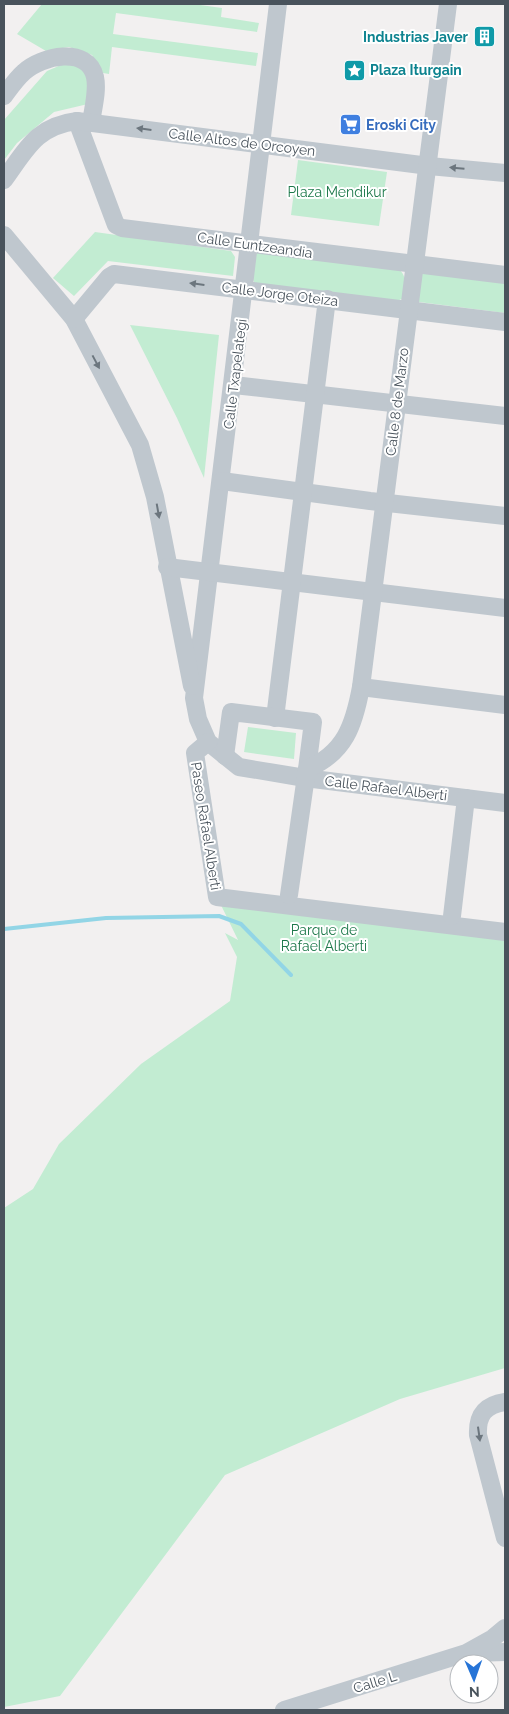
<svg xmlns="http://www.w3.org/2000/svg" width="509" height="1714" viewBox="0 0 509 1714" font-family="Raleway,sans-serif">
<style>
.green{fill:#c2ecd2}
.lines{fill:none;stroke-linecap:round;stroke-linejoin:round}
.stream{stroke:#92d5e6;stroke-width:4}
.minor{stroke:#bfc7ce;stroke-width:18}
.oneway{fill:#6c767e}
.labels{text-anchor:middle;stroke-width:4;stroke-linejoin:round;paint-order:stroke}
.culture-label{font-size:14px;font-weight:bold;fill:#0d838f;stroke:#fff;text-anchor:end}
.shop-label{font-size:14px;font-weight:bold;fill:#366cbe;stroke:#fff;text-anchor:start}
.street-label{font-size:14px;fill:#49535c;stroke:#fff}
.park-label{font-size:14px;fill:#1e794b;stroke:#fff}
</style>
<rect width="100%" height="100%" fill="#f2f0f0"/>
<g class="green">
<path d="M42,4H193L222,8L221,17L259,23L257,32L116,13L113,34L258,53L256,66L112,47L109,74L103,73L92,55L69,47L46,51L17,34Z"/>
<path d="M68,62L79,67L92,80L88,104L54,112L17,143L4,160V120L47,71Z"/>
<path d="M298,160L387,172L379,226L291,215Z"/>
<path d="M95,232L231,251L235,257L233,276L108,261L74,296L53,278Z"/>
<path d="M260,250L398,268C408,277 405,286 404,298L397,301L263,286L254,282L251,274L253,254Z"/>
<path d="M422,271L505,281V313L419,302L416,296Z"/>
<path d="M130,325L219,335L204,478L177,418Z"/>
<path d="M248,727L296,733L294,759L244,752Z"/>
<path d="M220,903L505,938V1368L400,1399L225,1475L60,1696L4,1707V1208L33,1189L59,1144L141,1064L230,1001L237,957L225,933L238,940Z"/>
</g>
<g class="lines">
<path class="stream" d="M4,929L106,918L219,916L241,924L291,975"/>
<g class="minor">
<path d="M278,4L194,698L198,719L208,742L239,767L305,778L505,803"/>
<path d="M4,96C10,88 16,79 24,72C41,56 88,45 95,77C98,91 93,108 91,123"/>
<path d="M77,121L116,225L122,228L505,275"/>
<path d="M4,180C26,150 36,126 77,121L429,166L505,173"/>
<path d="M4,235L74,319L140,445L155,497L192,686"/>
<path d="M74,319L109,277L114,274L505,322"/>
<path d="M234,385L505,416"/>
<path d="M222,481L370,501L505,516"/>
<path d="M167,567L505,608"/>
<path d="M361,687L505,705"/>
<path d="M275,718L327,299"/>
<path d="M208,742L195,753L217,897L505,932"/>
<path d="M225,756L231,712L313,722L307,769"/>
<path d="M289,895L307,769C345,753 354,725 361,687L448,4"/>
<path d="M452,916L466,798"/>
<path d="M505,1402C485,1405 477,1415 478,1435L505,1538"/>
<path d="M471,1653L505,1652"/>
<path d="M284,1710L466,1653L493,1638L505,1628"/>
</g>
</g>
<defs><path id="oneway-solid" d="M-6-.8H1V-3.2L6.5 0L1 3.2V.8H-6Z" transform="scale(1.25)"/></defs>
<g class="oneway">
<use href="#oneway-solid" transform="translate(144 129) rotate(-173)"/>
<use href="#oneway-solid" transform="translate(457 168) rotate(-175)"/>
<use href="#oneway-solid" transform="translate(197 284) rotate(-173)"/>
<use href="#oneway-solid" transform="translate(96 362) rotate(62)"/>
<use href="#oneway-solid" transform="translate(158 511) rotate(80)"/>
<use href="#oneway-solid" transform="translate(479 1434) rotate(82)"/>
</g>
<defs>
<symbol id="building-square" viewBox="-11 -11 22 22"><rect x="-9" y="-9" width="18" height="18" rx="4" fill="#0f9aa8" stroke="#fff"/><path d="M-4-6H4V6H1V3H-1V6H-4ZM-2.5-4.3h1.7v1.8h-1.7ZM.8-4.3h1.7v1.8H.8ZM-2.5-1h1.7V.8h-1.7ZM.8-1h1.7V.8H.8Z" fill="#fff"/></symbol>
<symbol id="sight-square" viewBox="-11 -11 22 22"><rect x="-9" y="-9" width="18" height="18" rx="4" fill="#0f9aa8" stroke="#fff"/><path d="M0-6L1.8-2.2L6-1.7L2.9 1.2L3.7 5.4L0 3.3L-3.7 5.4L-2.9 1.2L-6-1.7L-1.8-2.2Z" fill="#fff"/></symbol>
<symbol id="supermarket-square" viewBox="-11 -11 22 22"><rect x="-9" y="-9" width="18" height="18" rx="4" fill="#3f7fe0" stroke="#fff"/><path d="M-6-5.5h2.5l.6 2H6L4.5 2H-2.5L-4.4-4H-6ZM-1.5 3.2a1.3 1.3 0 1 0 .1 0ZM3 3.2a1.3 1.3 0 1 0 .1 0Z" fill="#fff"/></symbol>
</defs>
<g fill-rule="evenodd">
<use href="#building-square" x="472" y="24" width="25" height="25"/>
<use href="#sight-square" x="342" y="58" width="25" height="25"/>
<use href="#supermarket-square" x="338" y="112" width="25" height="25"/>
</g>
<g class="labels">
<g class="culture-label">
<text x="468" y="42">Industrias Javer</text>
<text x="370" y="75" text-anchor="start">Plaza Iturgain</text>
</g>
<g class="shop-label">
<text x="366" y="130">Eroski City</text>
</g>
<g class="street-label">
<text transform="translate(242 142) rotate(7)" y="5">Calle Altos de Orcoyen</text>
<text transform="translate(255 245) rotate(8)" y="5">Calle Euntzeandia</text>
<text transform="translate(280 294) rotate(7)" y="5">Calle Jorge Oteiza</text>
<text transform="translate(235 374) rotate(-83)" y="5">Calle Txapelategi</text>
<text transform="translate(397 402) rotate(-83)" y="5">Calle 8 de Marzo</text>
<text transform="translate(386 788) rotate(7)" y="5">Calle Rafael Alberti</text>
<text transform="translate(206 826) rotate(81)" y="5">Paseo Rafael Alberti</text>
<text transform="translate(375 1682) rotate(-17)" y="5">Calle L</text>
</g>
<g class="park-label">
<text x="337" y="197">Plaza Mendikur</text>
<text x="324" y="935">Parque de<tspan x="324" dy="16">Rafael Alberti</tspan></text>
</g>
</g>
<rect width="509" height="1714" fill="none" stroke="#49535c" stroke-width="10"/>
<g transform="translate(474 1679) rotate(178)"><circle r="24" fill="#ffffff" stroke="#b6babe"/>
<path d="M0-4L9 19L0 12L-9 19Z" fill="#2674d7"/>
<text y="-8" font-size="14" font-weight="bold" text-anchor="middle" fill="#49535c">N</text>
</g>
</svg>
